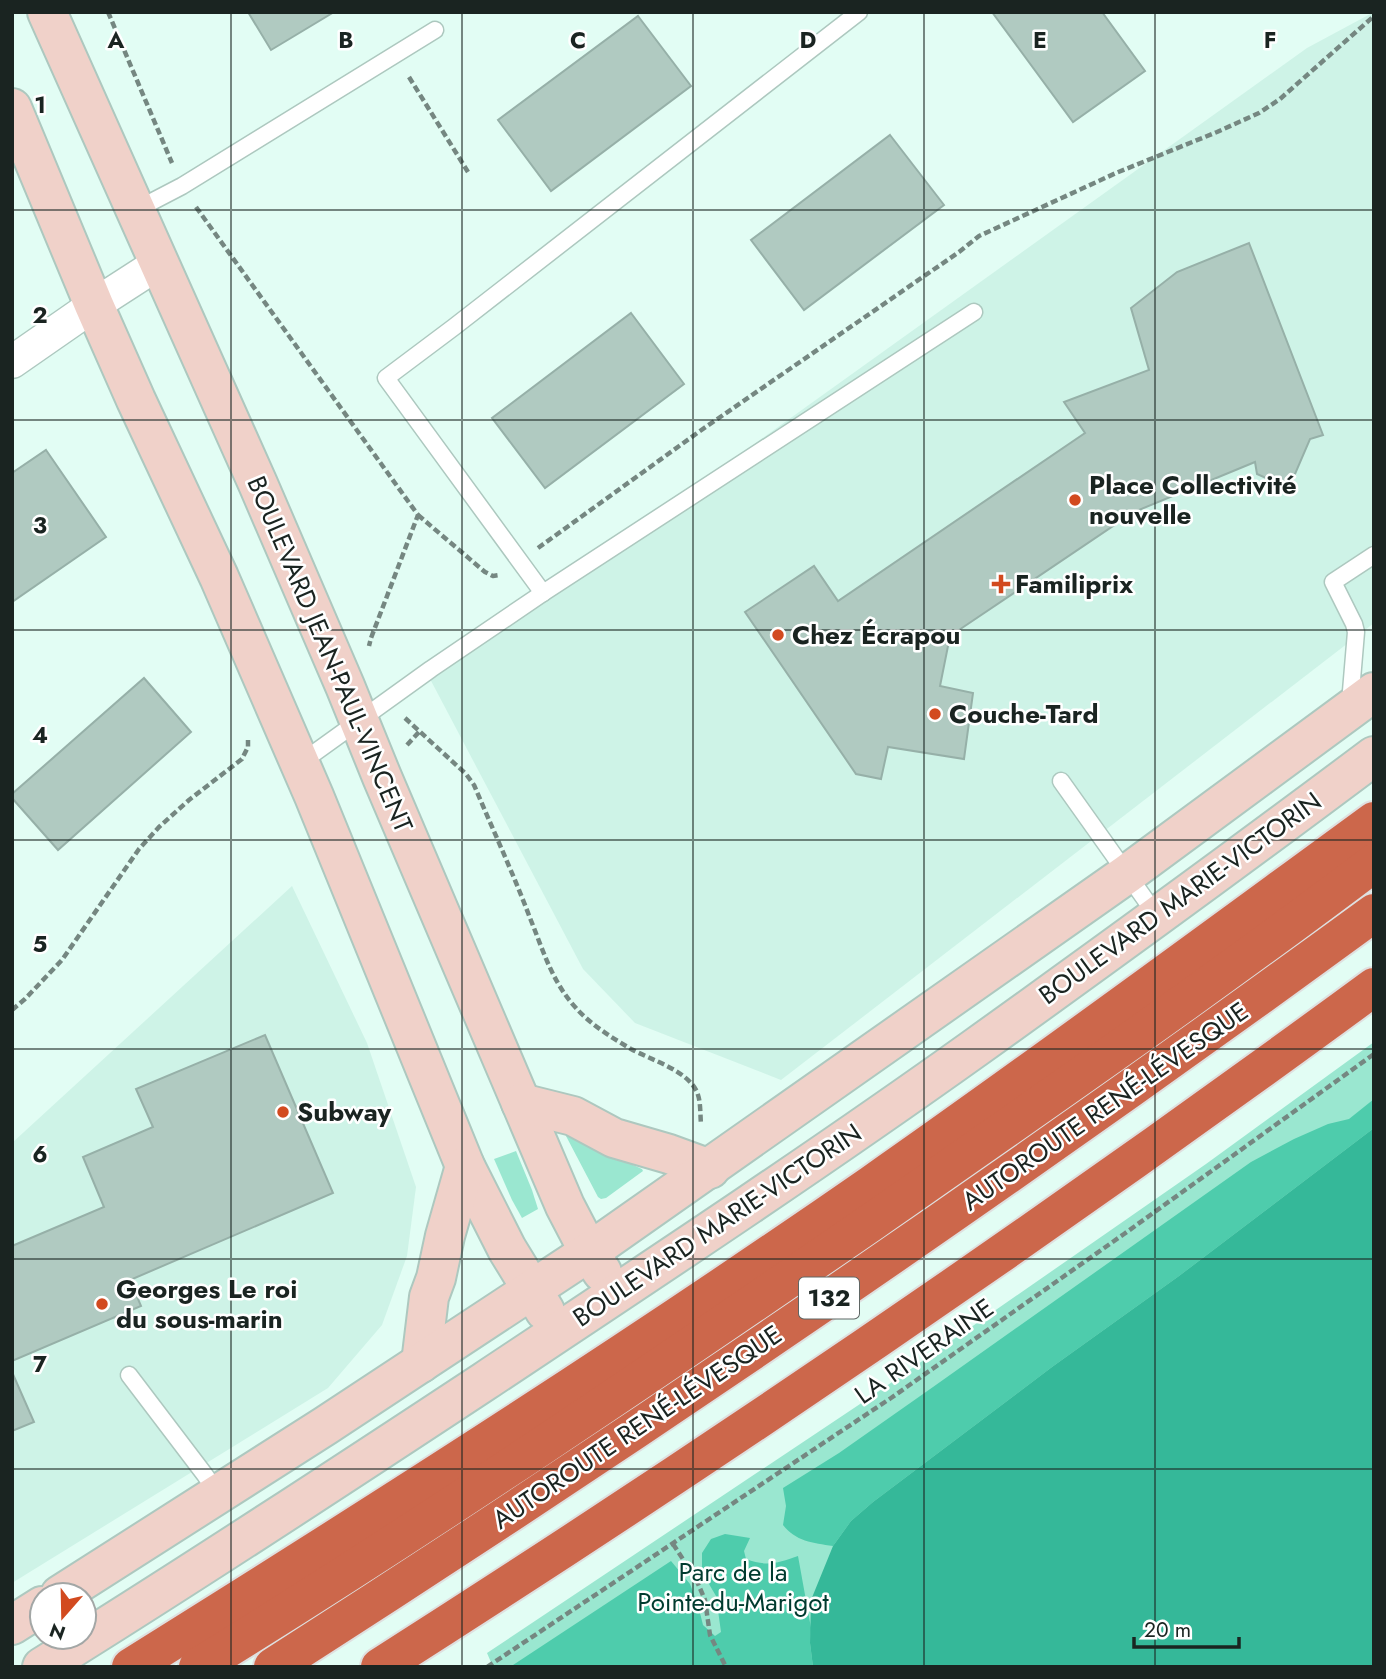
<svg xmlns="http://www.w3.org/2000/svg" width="1386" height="1679" viewBox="0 0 1386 1679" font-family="Jost,sans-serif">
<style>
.built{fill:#cef3e7}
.green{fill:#9ae7d0}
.forest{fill:#4eccac}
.water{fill:#35b899}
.building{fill:#b0cac1;stroke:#96b0a8;stroke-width:2}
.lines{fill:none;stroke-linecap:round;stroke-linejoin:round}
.lane-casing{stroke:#adc8bf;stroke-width:19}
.street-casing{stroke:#adc8bf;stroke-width:35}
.secondary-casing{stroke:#adc8bf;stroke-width:42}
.highway-casing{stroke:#dfe0e0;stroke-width:42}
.path{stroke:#758781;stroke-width:4.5;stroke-dasharray:7 3.5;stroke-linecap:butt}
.lane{stroke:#fff;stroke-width:16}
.street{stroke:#fff;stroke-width:32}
.secondary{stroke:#f0d1c9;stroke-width:38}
.highway{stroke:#cc674b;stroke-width:38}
.grid{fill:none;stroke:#1a2421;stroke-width:2;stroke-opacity:0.55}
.poi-dot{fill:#d24a1f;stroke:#fff;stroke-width:2.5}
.labels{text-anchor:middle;stroke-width:5;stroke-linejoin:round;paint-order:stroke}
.shield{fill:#fff;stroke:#5f6664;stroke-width:2}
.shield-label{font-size:24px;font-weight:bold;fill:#1a2421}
.poi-label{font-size:26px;font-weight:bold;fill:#1a2421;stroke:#fff;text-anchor:start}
.street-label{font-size:26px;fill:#1a2421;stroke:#fff}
.park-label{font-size:26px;fill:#003b2f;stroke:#fff}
.grid-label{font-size:23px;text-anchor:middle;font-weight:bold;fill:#1a2421;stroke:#fff;stroke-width:5;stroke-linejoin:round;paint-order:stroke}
</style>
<rect width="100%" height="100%" fill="#e2fdf4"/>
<g class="built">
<path d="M1374,12V623L781,1080L635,1023L583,969L429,677L1307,48Z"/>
<path d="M292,886L367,1043L416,1187L407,1256L382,1325L328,1388L12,1583V1143Z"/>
</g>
<g class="green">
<path d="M1374,1042V1354L1056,1667H493L487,1653L872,1396L1206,1164Z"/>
<path d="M569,1131L604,1152L642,1169L643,1171L606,1198L601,1199L598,1197L566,1136Z"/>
<path d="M516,1151L532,1190L538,1209L522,1218L512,1200L494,1159Z"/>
</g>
<g class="forest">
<path d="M1374,1099V1128L1179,1276L1052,1367L873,1502L851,1521L833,1546C813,1543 795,1541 783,1525L786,1506L783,1488L839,1453L933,1387L1251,1162L1294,1139L1328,1124L1349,1119Z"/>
<path d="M725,1534L750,1538L744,1551L746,1559C767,1567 778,1563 798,1556L811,1628L810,1643L813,1667H510L671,1561L690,1584L698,1605L703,1625L715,1636L721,1632L716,1596L702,1572V1553L711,1539Z"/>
</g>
<path class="water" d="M1374,1128V1667H813L810,1643L811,1600L833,1546L851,1521L873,1502L1052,1367L1179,1276Z"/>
<g class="building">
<path d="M248,12H334L271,50Z"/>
<path d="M992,12H1102L1145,71L1073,122Z"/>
<path d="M638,16L691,86L551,191L498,120Z"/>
<path d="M890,135L944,205L804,310L751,240Z"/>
<path d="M1249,243L1323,435L1310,439L1289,488L1257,474L1255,462L1134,512L950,636L940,686L973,693L964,759L888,747L881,779L856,774L745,612L814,566L838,601L1085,433L1064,402L1149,370L1131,308L1177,272Z"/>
<path d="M631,313L684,384L545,488L492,418Z"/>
<path d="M46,450L106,537L12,602V473Z"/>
<path d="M144,678L191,732L58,850L12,798V794Z"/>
<path d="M265,1035L333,1193L130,1280L141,1306L12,1361V1246L104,1207L83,1157L153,1127L136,1089Z"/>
<path d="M12,1372L34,1422L12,1431Z"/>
</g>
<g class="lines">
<defs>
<g id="lane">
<path d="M134,211L182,186L435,30"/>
<path d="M543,593L386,378L454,327L859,12"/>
<path d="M1350,703L1356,632L1354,624L1333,582L1374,555"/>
<path d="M299,764L431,669L543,593L974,312"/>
<path d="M1061,781L1157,916"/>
<path d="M129,1375L205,1475L218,1494"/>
</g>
<path id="street" d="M12,362L94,305L159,263"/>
<g id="secondary">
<path d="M47,12L258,484L345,686L382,777L565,1206L589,1252L602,1272"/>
<path d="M12,108L94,305L136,400L219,577L314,796L465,1166L507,1249L545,1311"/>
<path d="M521,1103L573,1116L614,1138L669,1154L710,1169"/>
<path d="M421,1363L429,1297L436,1278L445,1236L465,1166"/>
<path d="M60,1595L325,1426L589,1252L1127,874L1374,692"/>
<path d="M12,1625L42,1606"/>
<path d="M42,1667C192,1574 338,1478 485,1381C649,1272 814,1163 975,1048C1109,952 1242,855 1374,756"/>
</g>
<g id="highway">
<path d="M131,1667C381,1511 630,1352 872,1184C1041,1066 1207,943 1374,821"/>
<path d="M198,1667C428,1525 651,1374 873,1221C1041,1104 1210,987 1374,863"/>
<path d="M273,1667C648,1427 1015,1175 1374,913"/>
<path d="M380,1667C719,1451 1050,1225 1374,987"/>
</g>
</defs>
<use href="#lane" class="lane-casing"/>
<use href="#street" class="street-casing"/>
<use href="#secondary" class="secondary-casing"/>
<use href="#highway" class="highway-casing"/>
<g class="path">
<path d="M108,12L172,163"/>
<path d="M409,77L468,172"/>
<path d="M196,207L418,515L371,638L369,646"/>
<path d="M418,515L485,572L493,576L500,575"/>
<path d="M538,548L700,431L959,252L979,236L1116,173L1217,132L1259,113L1280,99L1374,16"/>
<path d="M405,718L466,774L474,785C493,830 513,873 530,918C543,950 552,982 576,1008C591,1025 611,1037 631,1049C651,1060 687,1070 697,1092C701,1102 700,1113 701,1124"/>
<path d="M407,745L419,732"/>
<path d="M12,1010L25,999L62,960L139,849L159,827L189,800L242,759L248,747V740"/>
<path d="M673,1544L696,1579L705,1600L710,1635L726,1667"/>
<path d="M487,1667L891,1398L1124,1234L1374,1054"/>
</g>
<use href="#lane" class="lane"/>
<use href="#street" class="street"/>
<use href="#secondary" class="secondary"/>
<use href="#highway" class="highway"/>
</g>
<path class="grid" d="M231,12V1667M462,12V1667M693,12V1667M924,12V1667M1155,12V1667M12,210H1374M12,420H1374M12,630H1374M12,840H1374M12,1049H1374M12,1259H1374M12,1469H1374"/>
<g class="poi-dot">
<circle cx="1075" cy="500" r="7"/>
<path d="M997.5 573.5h7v7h7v7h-7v7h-7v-7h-7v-7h7z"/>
<circle cx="778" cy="635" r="7"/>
<circle cx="935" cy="714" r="7"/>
<circle cx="283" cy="1112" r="7"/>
<circle cx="102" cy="1304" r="7"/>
</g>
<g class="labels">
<rect class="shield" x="799" y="1277.5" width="60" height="41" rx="5"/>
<g class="shield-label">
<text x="829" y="1306">132</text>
</g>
<g class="poi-label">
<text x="1089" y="494">Place Collectivité<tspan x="1089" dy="30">nouvelle</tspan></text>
<text x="1015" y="593">Familiprix</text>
<text x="792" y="644">Chez Écrapou</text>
<text x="949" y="723">Couche-Tard</text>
<text x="297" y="1121">Subway</text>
<text x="116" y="1298">Georges Le roi<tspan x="116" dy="30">du sous-marin</tspan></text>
</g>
<g class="street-label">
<text transform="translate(330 654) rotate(67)" y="9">BOULEVARD JEAN-PAUL-VINCENT</text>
<text transform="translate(1180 898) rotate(-36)" y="9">BOULEVARD MARIE-VICTORIN</text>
<text transform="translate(1105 1106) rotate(-35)" y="9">AUTOROUTE RENÉ-LÉVESQUE</text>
<text transform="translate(717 1225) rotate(-34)" y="9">BOULEVARD MARIE-VICTORIN</text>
<text transform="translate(924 1351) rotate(-35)" y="9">LA RIVERAINE</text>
<text transform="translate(637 1427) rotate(-34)" y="9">AUTOROUTE RENÉ-LÉVESQUE</text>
</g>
<g class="park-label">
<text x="733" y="1581">Parc de la<tspan x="733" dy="30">Pointe-du-Marigot</tspan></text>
</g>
</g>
<g class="grid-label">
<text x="116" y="48">A</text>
<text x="346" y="48">B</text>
<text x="578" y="48">C</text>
<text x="808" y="48">D</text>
<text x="1040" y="48">E</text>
<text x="1270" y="48">F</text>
<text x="40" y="113">1</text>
<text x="40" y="323">2</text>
<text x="40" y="533">3</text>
<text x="40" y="743">4</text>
<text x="40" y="952">5</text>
<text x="40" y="1162">6</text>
<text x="40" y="1372">7</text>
</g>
<rect width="1386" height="1679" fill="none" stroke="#1a2421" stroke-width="28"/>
<g transform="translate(63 1616) rotate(200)"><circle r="33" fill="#ffffff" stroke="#a3a7a6" stroke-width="2"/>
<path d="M0-5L12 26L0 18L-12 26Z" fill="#d24a1f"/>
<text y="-10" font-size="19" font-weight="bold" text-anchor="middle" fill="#1a2421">N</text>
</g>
<path d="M1134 1637v10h105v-10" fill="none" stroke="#1a2421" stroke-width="3.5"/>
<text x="1144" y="1637" font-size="21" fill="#1a2421" stroke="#ffffff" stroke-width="5" paint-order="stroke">20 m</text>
</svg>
